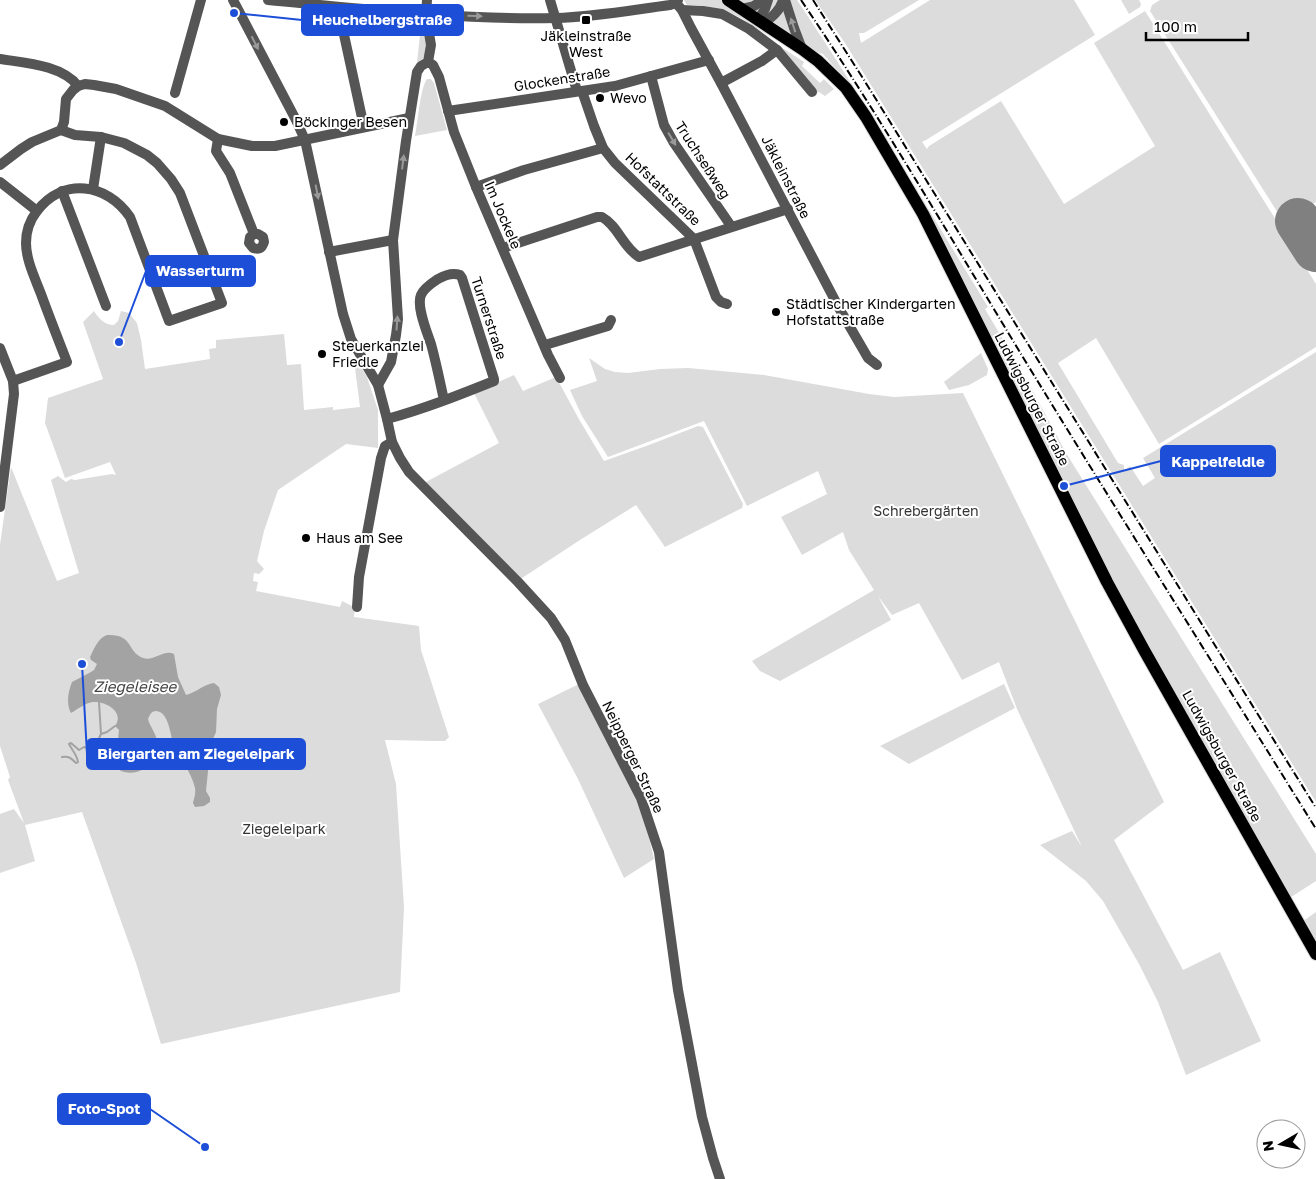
<svg xmlns="http://www.w3.org/2000/svg" width="1316" height="1179" viewBox="0 0 1316 1179" font-family="'Golos Text',sans-serif">
<style>
.green{fill:#dcdcdc}
.water{fill:#a3a3a3}
.lines{fill:none;stroke-linecap:round;stroke-linejoin:round}
.stream{stroke:#a3a3a3;stroke-width:2}
.runway{stroke:#808080;stroke-width:46}
.major-casing{stroke:#dbdbdb;stroke-width:14}
.minor{stroke:#555;stroke-width:10}
.major{stroke:#000;stroke-width:12}
.rail{stroke:#000;stroke-width:2;stroke-dasharray:8 2.5 1 2.5;stroke-linecap:butt}
.oneway{fill:#999}
.poi-dot{fill:#000;stroke:#fff;stroke-width:2}
.labels{text-anchor:middle;stroke-width:4;stroke-linejoin:round;paint-order:stroke}
.poi-label{font-size:14px;fill:#000;stroke:#fff;text-anchor:start}
.street-label{font-size:14px;fill:#000;stroke:#fff}
.park-label{font-size:14px;fill:#333;stroke:#fff}
.water-label{font-size:15px;font-style:italic;fill:#444;stroke:#fff}
.leader{fill:none;stroke:#1d4ed8;stroke-width:2}
.callout-dot{fill:#1d4ed8;stroke:#fff;stroke-width:2}
.callout{fill:#1d4ed8;stroke:#1d4ed8;stroke-width:2}
.callout-label{font-size:15px;text-anchor:middle;font-weight:bold;fill:#fff}
</style>
<rect width="100%" height="100%" fill="#fff"/>
<g class="green">
<path d="M684,0H797C864,100 925,204 988,307L985,309L1027,380L1066,453L1316,854V881L1288,899L1120,597L853,88L823,54L773,38L741,18L723,9L697,5H687Z"/>
<path d="M815,0H919L864,33H859L861,43L930,0H1074L1095,35L926,140L922,142L927,149L929,146L1001,101L1064,204L1155,146L1094,43L1145,11L1316,284V347L1159,444L1096,338L1058,363L1118,463L1124,465V471L1130,466L1143,486L1155,478L1143,458L1316,352V802L845,43Z"/>
<path d="M1121,0H1139L1141,4L1140,7L1129,14Z"/>
<path d="M1160,0H1316V202L1307,207L1316,222V273L1150,11L1152,5Z"/>
<path d="M752,28L804,62L802,66L820,83L824,79L834,89L825,96L819,92L815,93Z"/>
<path d="M420,35L428,37C427,48 429,58 417,62Z"/>
<path d="M427,79H431L434,83L447,130L415,136C418,122 420,89 427,79Z"/>
<path d="M94,311C99,319 105,325 114,325L118,321L121,311L129,313L137,323L141,340L145,369L210,359L209,349L216,348V340L284,334L287,365L301,364L304,410L333,407V410L360,407L354,360L356,359L367,377L378,410V448L346,444L278,490L264,531L257,561L264,569L259,574L254,573L253,581L258,582L256,591L340,607L342,601L352,606H355L354,617L419,626L421,650L449,737L445,741H437L385,740L396,784L404,907L400,992L161,1044L136,963L82,812L25,825L35,861L0,873V814L14,809L24,823L8,780L10,777L0,746V545L11,467L57,581L79,573L51,480L58,476L66,482L71,479L75,480L112,474L116,475L110,462L65,478L45,423L48,398L103,379L83,322Z"/>
<path d="M981,353L988,369L987,375L969,385L949,390L944,382Z"/>
<path d="M589,358L605,369L615,372L628,373L660,369L688,368L764,375L869,394L894,397L963,393L1164,802L1114,840L1183,970L1220,952L1261,1041L1186,1075L1158,1002L1139,964L1103,901L1086,881L1040,845L1072,831L1082,847L1017,709L999,662L962,680L919,603L892,615L878,596L891,620L780,681L760,671L752,661L874,590L849,550L843,532L802,555L781,517L827,494L818,471L747,506L704,421L608,457L582,416L570,390L597,381Z"/>
<path d="M514,375L523,391L556,377L580,421L604,461L649,445L698,426L703,427L743,504L742,508L665,547L636,505L580,540L519,580L424,483L499,443L474,393Z"/>
<path d="M579,684L637,798L646,824L654,859L624,878L578,779L538,704Z"/>
<path d="M1004,684L1015,708L909,764L880,746Z"/>
<path d="M1316,912V946L1302,922Z"/>
</g>
<path class="water" d="M107,635C134,634 126,651 143,658C154,662 163,649 174,654L178,677L186,695C197,692 204,684 214,683L219,687L221,695L217,709L216,732L209,748L207,766L208,771L206,791L210,798V802L204,806L195,807L193,803C194,798 196,794 195,788C193,780 189,771 184,764C181,761 178,758 176,754C171,745 171,711 156,711C151,711 150,715 148,719C150,727 156,733 157,741C160,762 140,778 121,771L118,768L116,760L119,730L115,726C125,712 106,701 93,702C85,703 78,709 71,713C66,704 68,692 72,682L91,672L94,670L97,664L91,660L90,657C94,649 98,638 107,635Z"/>
<g class="lines">
<g class="stream">
<path d="M99,702L101,734"/>
<path d="M62,757C69,756 71,758 76,763L78,762C77,755 72,750 69,744L71,743L79,750L84,747L96,752V745L101,734L107,732L115,726"/>
</g>
<path class="runway" d="M1298,221L1316,249"/>
<defs>
<path id="major" d="M728,0L802,49L818,61L846,88L866,117L923,214L1107,582L1144,650L1316,954"/>
</defs>
<use href="#major" class="major-casing"/>
<g class="minor">
<path d="M233,0L296,120L305,140L343,314L351,339L378,385L387,419L392,442L400,458L409,472L518,582L551,618L565,640L583,685L641,798L659,852L678,990L702,1117L713,1158L720,1179"/>
<path d="M268,0C364,9 459,20 556,18C594,17 632,10 670,5L676,3L678,0"/>
<path d="M550,0L577,91"/>
<path d="M675,0L676,3L682,10L691,28L721,83L839,308L868,358L877,365"/>
<path d="M785,0L794,28L802,49"/>
<path d="M338,7L364,127"/>
<path d="M741,9L754,6L763,0"/>
<path d="M682,10L703,11L722,14L749,29L777,50L812,92"/>
<path d="M758,20L765,9L768,0"/>
<path d="M763,24C772,17 780,11 783,0"/>
<path d="M0,59C25,63 62,65 78,86"/>
<path d="M428,62L433,65L439,77L454,132L476,187L548,355L560,378"/>
<path d="M651,76L664,125L674,143L731,226"/>
<path d="M721,83L762,61L777,50"/>
<path d="M582,91L594,126L603,148L615,163L694,239L716,297L721,302L727,304"/>
<path d="M175,93L201,0"/>
<path d="M448,111L615,86L709,60"/>
<path d="M218,139L216,151L230,173L254,234L250,237L249,243L253,248C260,250 262,248 264,242L263,237L258,234H254"/>
<path d="M0,165L21,149L32,142L61,130L64,122L66,99L73,90L78,86L85,84L94,85L116,89L165,106L218,139L252,146H275L409,118"/>
<path d="M0,182L37,211"/>
<path d="M476,187L524,170L603,148"/>
<path d="M93,189L101,137"/>
<path d="M62,191L106,306"/>
<path d="M503,248L597,217H602C618,226 623,247 639,257L788,209"/>
<path d="M329,252L393,240"/>
<path d="M545,345L608,326L611,320"/>
<path d="M0,348L13,381L14,394L0,507"/>
<path d="M13,381L67,362C58,339 49,316 41,294C35,278 26,260 26,243C26,231 30,220 37,211C63,177 107,183 130,217L169,321L222,303L180,193L171,179L157,163L147,155L124,143L101,137L75,135L61,130"/>
<path d="M378,385L391,362L396,335L398,319L393,240L406,141L417,72L421,66L428,62L431,45L426,15L427,0"/>
<path d="M387,419C424,409 459,395 494,381V379L462,278L460,275C452,272 445,275 438,279C432,283 424,288 421,295C416,306 427,332 431,344C436,362 440,382 444,400"/>
<path d="M357,607L359,577L381,458L385,446L392,442"/>
</g>
<use href="#major" class="major"/>
<g class="rail">
<path d="M801,0C879,115 949,235 1021,354C1118,513 1218,671 1316,829"/>
<path d="M813,0L864,80L1316,808"/>
</g>
</g>
<defs><path id="oneway-solid" d="M-6-.8H1V-3.2L6.5 0L1 3.2V.8H-6Z" transform="scale(1.25)"/></defs>
<g class="oneway">
<use href="#oneway-solid" transform="translate(475 16) rotate(2)"/>
<use href="#oneway-solid" transform="translate(793 25) rotate(-108)"/>
<use href="#oneway-solid" transform="translate(255 43) rotate(63)"/>
<use href="#oneway-solid" transform="translate(672 139) rotate(59)"/>
<use href="#oneway-solid" transform="translate(403 162) rotate(-83)"/>
<use href="#oneway-solid" transform="translate(317 192) rotate(79)"/>
<use href="#oneway-solid" transform="translate(397 323) rotate(-86)"/>
</g>
<g class="poi-dot">
<rect x="581" y="15" width="10" height="10" rx="2.5"/>
<circle cx="600" cy="98" r="5"/>
<circle cx="284" cy="122" r="5"/>
<circle cx="776" cy="312" r="5"/>
<circle cx="322" cy="354" r="5"/>
<circle cx="306" cy="538" r="5"/>
</g>
<g class="labels">
<g class="poi-label">
<text x="586" y="41" text-anchor="middle">Jäkleinstraße<tspan x="586" dy="16">West</tspan></text>
<text x="610" y="103">Wevo</text>
<text x="294" y="127">Böckinger Besen</text>
<text x="786" y="309">Städtischer Kindergarten<tspan x="786" dy="16">Hofstattstraße</tspan></text>
<text x="332" y="351">Steuerkanzlei<tspan x="332" dy="16">Friedle</tspan></text>
<text x="316" y="543">Haus am See</text>
</g>
<g class="street-label">
<text transform="translate(562 79) rotate(-9)" y="5">Glockenstraße</text>
<text transform="translate(703 160) rotate(57)" y="5">Truchseßweg</text>
<text transform="translate(786 177) rotate(63)" y="5">Jäkleinstraße</text>
<text transform="translate(663 189) rotate(44)" y="5">Hofstattstraße</text>
<text transform="translate(503 215) rotate(67)" y="5">Im Jockele</text>
<text transform="translate(489 318) rotate(72)" y="5">Turnerstraße</text>
<text transform="translate(1032 399) rotate(63)" y="5">Ludwigsburger Straße</text>
<text transform="translate(1222 756) rotate(61)" y="5">Ludwigsburger Straße</text>
<text transform="translate(633 757) rotate(64)" y="5">Neipperger Straße</text>
</g>
<g class="park-label">
<text x="926" y="516">Schrebergärten</text>
<text x="284" y="834">Ziegeleipark</text>
</g>
<g class="water-label">
<text x="135" y="692">Ziegeleisee</text>
</g>
</g>
<path class="leader" d="M234 13L302 20M119 342L146 271M1064 486L1161 461M82 664L87 754M205 1147L150 1109"/>
<g class="callout-dot">
<circle cx="234" cy="13" r="5"/>
<circle cx="119" cy="342" r="5"/>
<circle cx="1064" cy="486" r="5"/>
<circle cx="82" cy="664" r="5"/>
<circle cx="205" cy="1147" r="5"/>
</g>
<g class="callout">
<rect x="302" y="5" width="161" height="30" rx="5"/>
<rect x="146" y="256" width="109" height="30" rx="5"/>
<rect x="1161" y="446" width="114" height="30" rx="5"/>
<rect x="87" y="739" width="218" height="30" rx="5"/>
<rect x="58" y="1094" width="92" height="30" rx="5"/>
</g>
<g class="callout-label">
<text x="382" y="25">Heuchelbergstraße</text>
<text x="200" y="276">Wasserturm</text>
<text x="1218" y="467">Kappelfeldle</text>
<text x="196" y="759">Biergarten am Ziegeleipark</text>
<text x="104" y="1114">Foto-Spot</text>
</g>
<g transform="translate(1281 1144) rotate(261)"><circle r="24" fill="#ffffff" stroke="#999999"/>
<path d="M0-4L9 19L0 12L-9 19Z" fill="#000000"/>
<text y="-8" font-size="14" font-weight="bold" text-anchor="middle" fill="#000000">N</text>
</g>
<path d="M1146 32v8h102v-8" fill="none" stroke="#000000" stroke-width="2.5"/>
<text x="1154" y="32" font-size="15" fill="#000000" stroke="#ffffff" stroke-width="4" paint-order="stroke">100 m</text>
</svg>
